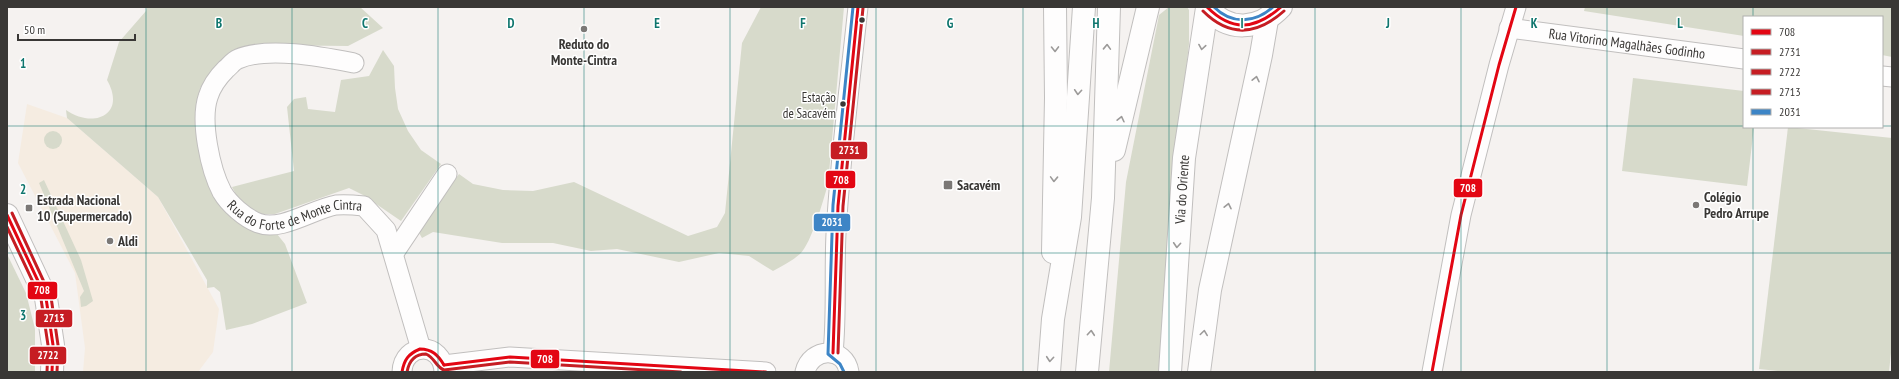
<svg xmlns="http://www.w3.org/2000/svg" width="1899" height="379" viewBox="0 0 1899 379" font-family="'PT Sans Narrow',sans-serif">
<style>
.commercial{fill:#f5ece1}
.green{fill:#d7dacb}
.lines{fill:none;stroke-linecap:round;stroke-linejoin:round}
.street-casing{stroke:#c1bfbe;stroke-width:21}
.secondary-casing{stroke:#c1bfbe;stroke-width:24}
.primary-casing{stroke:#c1bfbe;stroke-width:24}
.highway-casing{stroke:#c1bfbe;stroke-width:24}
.street{stroke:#fefdfd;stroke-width:19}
.secondary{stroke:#fefdfd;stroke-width:22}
.primary{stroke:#fefdfd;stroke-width:22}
.highway{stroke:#fefdfd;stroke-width:22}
.bus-1-casing{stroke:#fff;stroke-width:6}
.bus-2-casing{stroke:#fff;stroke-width:6}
.bus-3-casing{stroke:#fff;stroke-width:6}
.bus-4-casing{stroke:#fff;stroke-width:6}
.bus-5-casing{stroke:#fff;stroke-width:6}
.bus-1{stroke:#e30613;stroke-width:3}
.bus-2{stroke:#c61d23;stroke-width:3}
.bus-3{stroke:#c61d23;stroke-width:3}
.bus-4{stroke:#c61d23;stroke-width:3}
.bus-5{stroke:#3d85c6;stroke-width:3}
.oneway{stroke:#9c9a99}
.grid{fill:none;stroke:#0f766e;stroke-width:1;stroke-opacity:0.55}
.bus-dot{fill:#393735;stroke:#fff;stroke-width:1.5}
.poi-dot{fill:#7b7876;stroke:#fff;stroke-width:1.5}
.labels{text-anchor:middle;stroke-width:3;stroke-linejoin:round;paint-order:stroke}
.bus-label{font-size:13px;fill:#393735;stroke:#fff;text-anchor:end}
.poi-label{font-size:14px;font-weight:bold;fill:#393735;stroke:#fff;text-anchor:start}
.street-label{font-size:14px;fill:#393735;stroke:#fff}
.grid-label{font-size:13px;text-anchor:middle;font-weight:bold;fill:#0f766e;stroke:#fff;stroke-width:3;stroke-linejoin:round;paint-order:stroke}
.line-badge{stroke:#fff;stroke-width:1.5}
.badge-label{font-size:11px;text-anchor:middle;font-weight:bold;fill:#fff}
</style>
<rect width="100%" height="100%" fill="#f5f2f0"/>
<path class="commercial" d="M27,104L67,118L158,197L219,309L213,352L198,372H83L85,348L75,273L18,163Z"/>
<g class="green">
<path d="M147,7H360L383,28L348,46L253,45L234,50L211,73L200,88L196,116L198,136L255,231L277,234L285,244L307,303L252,324L226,330L220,292L214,287L207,288V280L158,197L67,118L66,110C93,129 127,115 107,80L119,42L146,11Z"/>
<path d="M761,7H844L828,184C823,201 812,242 800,254C792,261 782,266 773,271L749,256L719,253L679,262L617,249L591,251L553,243H502L433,232L422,238L418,231L459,174L473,184L503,190L533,191L574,182L688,236L717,227L725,213L742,43Z"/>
<path d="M1169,7H1187L1189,10V44L1176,157L1162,372H1109L1126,182L1159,15Z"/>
<path d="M1585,7H1892V57L1882,55V17H1744V36L1584,11Z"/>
<path d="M383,50L394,66L395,88L398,109L408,131L421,150L441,164L401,221L363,195L349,188L275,214H258L241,204L232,187L294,171L287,107L294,99L306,97L308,109L335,112L341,80L369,76Z"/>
<path d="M1633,78L1744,91V127H1754L1747,186L1622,171Z"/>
<path d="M1788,127L1892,138V343L1889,372H1787L1759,369Z"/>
<circle cx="53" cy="140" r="9"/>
<path d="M44,180L81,260L93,301L86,306L81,307L80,297L84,291L39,183Z"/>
<path d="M7,254L26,293L35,329V372H7Z"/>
</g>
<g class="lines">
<defs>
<g id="street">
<path id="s1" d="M1509,28L1744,59"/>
<path id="s2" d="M354,63C323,57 268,46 238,59C233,61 230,66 226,69C219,76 211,87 208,97C200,121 210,169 222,192C229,204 245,218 258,223C281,232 313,209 336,205C345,204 355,205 364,206L386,230L421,349"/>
<path d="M1882,76L1892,77"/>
<path d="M394,253L447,174"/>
<path d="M833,353C837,314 834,274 836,234C840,158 850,83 858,7"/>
<path d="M444,365L510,357L766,372"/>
<path d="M402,372C403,342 443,341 444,372"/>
<path d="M805,372C811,347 845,346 849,372"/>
<path d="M1432,372L1461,215L1499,65L1516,7"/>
</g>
<g id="secondary">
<path d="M1207,7C1228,33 1259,30 1281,7"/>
<path id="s3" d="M1170,372L1184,158L1207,8"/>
<path d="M1199,372L1210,290L1261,55L1267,20"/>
</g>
<path id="primary" d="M7,215L46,298L53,345L52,372"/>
<g id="highway">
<path d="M1114,150L1148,7"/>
<path d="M1053,252L1056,98L1055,7"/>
<path d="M1049,372L1053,319L1070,217L1084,7"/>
<path d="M1087,372L1103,198L1109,7"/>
</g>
</defs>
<use href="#street" class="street-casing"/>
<use href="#secondary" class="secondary-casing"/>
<use href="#primary" class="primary-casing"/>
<use href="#highway" class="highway-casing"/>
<use href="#street" class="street"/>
<use href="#secondary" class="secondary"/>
<use href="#primary" class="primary"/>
<use href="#highway" class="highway"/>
<defs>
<g id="bus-1">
<path d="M1207,7C1232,32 1255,30 1281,7"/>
<path d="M7,215L46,298L53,345L52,372"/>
<path d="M833,353L838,206L858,7"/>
<path d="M444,365L510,357L766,372"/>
<path d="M402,372C404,360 408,354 420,349C432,349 438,355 444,365"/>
<path d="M1432,372L1461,215L1499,65L1516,7"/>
</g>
<g id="bus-2">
<path d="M1203,11C1230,38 1257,35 1284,11"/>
<path d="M838,353L843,206L863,8"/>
<path d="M407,372C409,361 414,354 426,354C435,358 436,367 444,370L510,362L681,372"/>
</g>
<path id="bus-3" d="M7,227L41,299L48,345L47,372"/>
<path id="bus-4" d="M12,213L51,297L58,345L57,372"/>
<g id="bus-5">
<path d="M1214,7C1232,25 1255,23 1273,7"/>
<path d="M844,372L840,364L828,354L833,205L853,7"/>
</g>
</defs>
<use href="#bus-1" class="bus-1-casing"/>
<use href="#bus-2" class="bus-2-casing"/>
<use href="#bus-3" class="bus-3-casing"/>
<use href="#bus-4" class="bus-4-casing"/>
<use href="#bus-5" class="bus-5-casing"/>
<use href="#bus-1" class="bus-1"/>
<use href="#bus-2" class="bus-2"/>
<use href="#bus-3" class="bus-3"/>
<use href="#bus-4" class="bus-4"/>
<use href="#bus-5" class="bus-5"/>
</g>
<defs><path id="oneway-chevron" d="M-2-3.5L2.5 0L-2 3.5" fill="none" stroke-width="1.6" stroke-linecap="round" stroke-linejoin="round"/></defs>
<g class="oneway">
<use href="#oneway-chevron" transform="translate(1107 47) rotate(-88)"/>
<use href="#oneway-chevron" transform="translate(1202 47) rotate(99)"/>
<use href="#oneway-chevron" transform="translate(1055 49) rotate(89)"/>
<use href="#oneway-chevron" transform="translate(1256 79) rotate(-78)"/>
<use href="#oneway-chevron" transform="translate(1078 92) rotate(94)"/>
<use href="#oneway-chevron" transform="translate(1121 119) rotate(-77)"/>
<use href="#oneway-chevron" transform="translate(1054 179) rotate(92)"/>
<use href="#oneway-chevron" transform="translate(1228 206) rotate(-78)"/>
<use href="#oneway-chevron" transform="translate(1177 245) rotate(94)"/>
<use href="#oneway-chevron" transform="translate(1091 333) rotate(-85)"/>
<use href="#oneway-chevron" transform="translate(1204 333) rotate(-82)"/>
<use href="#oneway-chevron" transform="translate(1050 359) rotate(95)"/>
</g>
<path class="grid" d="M146,7V372M292,7V372M438,7V372M584,7V372M730,7V372M876,7V372M1023,7V372M1169,7V372M1315,7V372M1461,7V372M1607,7V372M1753,7V17M7,126H1744M1882,126H1892M1753,127V372M7,253H1892"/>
<g class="bus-dot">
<circle cx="862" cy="20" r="3.5"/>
<circle cx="843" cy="104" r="3.5"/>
</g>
<g class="poi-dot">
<circle cx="584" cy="29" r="4"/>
<rect x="943" y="180" width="10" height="10" rx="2"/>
<circle cx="1696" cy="205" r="4"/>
<rect x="25" y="204" width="8" height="8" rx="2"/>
<circle cx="110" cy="241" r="4"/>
</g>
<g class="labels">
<g class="bus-label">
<text x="836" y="102">Estação<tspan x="836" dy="16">de Sacavém</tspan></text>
</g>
<g class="poi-label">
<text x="584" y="49" text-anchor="middle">Reduto do<tspan x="584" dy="16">Monte-Cintra</tspan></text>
<text x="957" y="190">Sacavém</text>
<text x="1704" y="202">Colégio<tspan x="1704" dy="16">Pedro Arrupe</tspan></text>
<text x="37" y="205">Estrada Nacional<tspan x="37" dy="16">10 (Supermercado)</tspan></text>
<text x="118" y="246">Aldi</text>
</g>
<g class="street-label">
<text dy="5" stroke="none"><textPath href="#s1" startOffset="119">Rua Vitorino Magalhães Godinho</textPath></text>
<text dy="5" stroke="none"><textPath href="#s3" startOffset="183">Via do Oriente</textPath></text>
<text dy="5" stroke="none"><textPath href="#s2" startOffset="349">Rua do Forte de Monte Cintra</textPath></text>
</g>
</g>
<g class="grid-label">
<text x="219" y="28">B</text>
<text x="365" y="28">C</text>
<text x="511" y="28">D</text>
<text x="657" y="28">E</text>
<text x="803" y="28">F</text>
<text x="950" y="28">G</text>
<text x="1096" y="28">H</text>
<text x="1242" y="28">I</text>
<text x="1388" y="28">J</text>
<text x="1534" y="28">K</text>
<text x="1680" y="28">L</text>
<text x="23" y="68">1</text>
<text x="23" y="194">2</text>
<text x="23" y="320">3</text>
</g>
<g class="line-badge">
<rect x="830" y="141" width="38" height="19" rx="4" fill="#c61d23"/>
<rect x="825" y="170" width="31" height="19" rx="4" fill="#e30613"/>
<rect x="1453" y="178" width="30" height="20" rx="4" fill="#e30613"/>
<rect x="813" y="213" width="38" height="19" rx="4" fill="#3d85c6"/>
<rect x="27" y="281" width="31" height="19" rx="4" fill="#e30613"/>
<rect x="35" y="309" width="38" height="19" rx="4" fill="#c61d23"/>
<rect x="29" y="346" width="38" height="19" rx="4" fill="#c61d23"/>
<rect x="530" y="349" width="30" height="20" rx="4" fill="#e30613"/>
</g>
<g class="badge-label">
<text x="849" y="154">2731</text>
<text x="841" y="184">708</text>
<text x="1468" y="192">708</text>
<text x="832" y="226">2031</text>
<text x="42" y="294">708</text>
<text x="54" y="322">2713</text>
<text x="48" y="359">2722</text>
<text x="545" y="363">708</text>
</g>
<rect width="1899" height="379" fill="none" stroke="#393735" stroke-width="16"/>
<rect x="1743" y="16" width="140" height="112" fill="#ffffff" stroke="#b0afae"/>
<rect x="1751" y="29" width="20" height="6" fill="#e30613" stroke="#b0afae"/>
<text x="1779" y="36" font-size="12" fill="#393735">708</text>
<rect x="1751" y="49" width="20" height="6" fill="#c61d23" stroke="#b0afae"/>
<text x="1779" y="56" font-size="12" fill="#393735">2731</text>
<rect x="1751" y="69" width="20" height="6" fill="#c61d23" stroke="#b0afae"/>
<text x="1779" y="76" font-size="12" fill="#393735">2722</text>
<rect x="1751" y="89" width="20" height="6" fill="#c61d23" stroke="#b0afae"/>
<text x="1779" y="96" font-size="12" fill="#393735">2713</text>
<rect x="1751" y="109" width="20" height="6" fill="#3d85c6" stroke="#b0afae"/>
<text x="1779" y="116" font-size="12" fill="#393735">2031</text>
<path d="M18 34v6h117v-6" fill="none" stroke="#393735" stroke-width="2"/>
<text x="24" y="34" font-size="12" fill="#393735" stroke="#ffffff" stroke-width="3" paint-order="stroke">50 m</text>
</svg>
